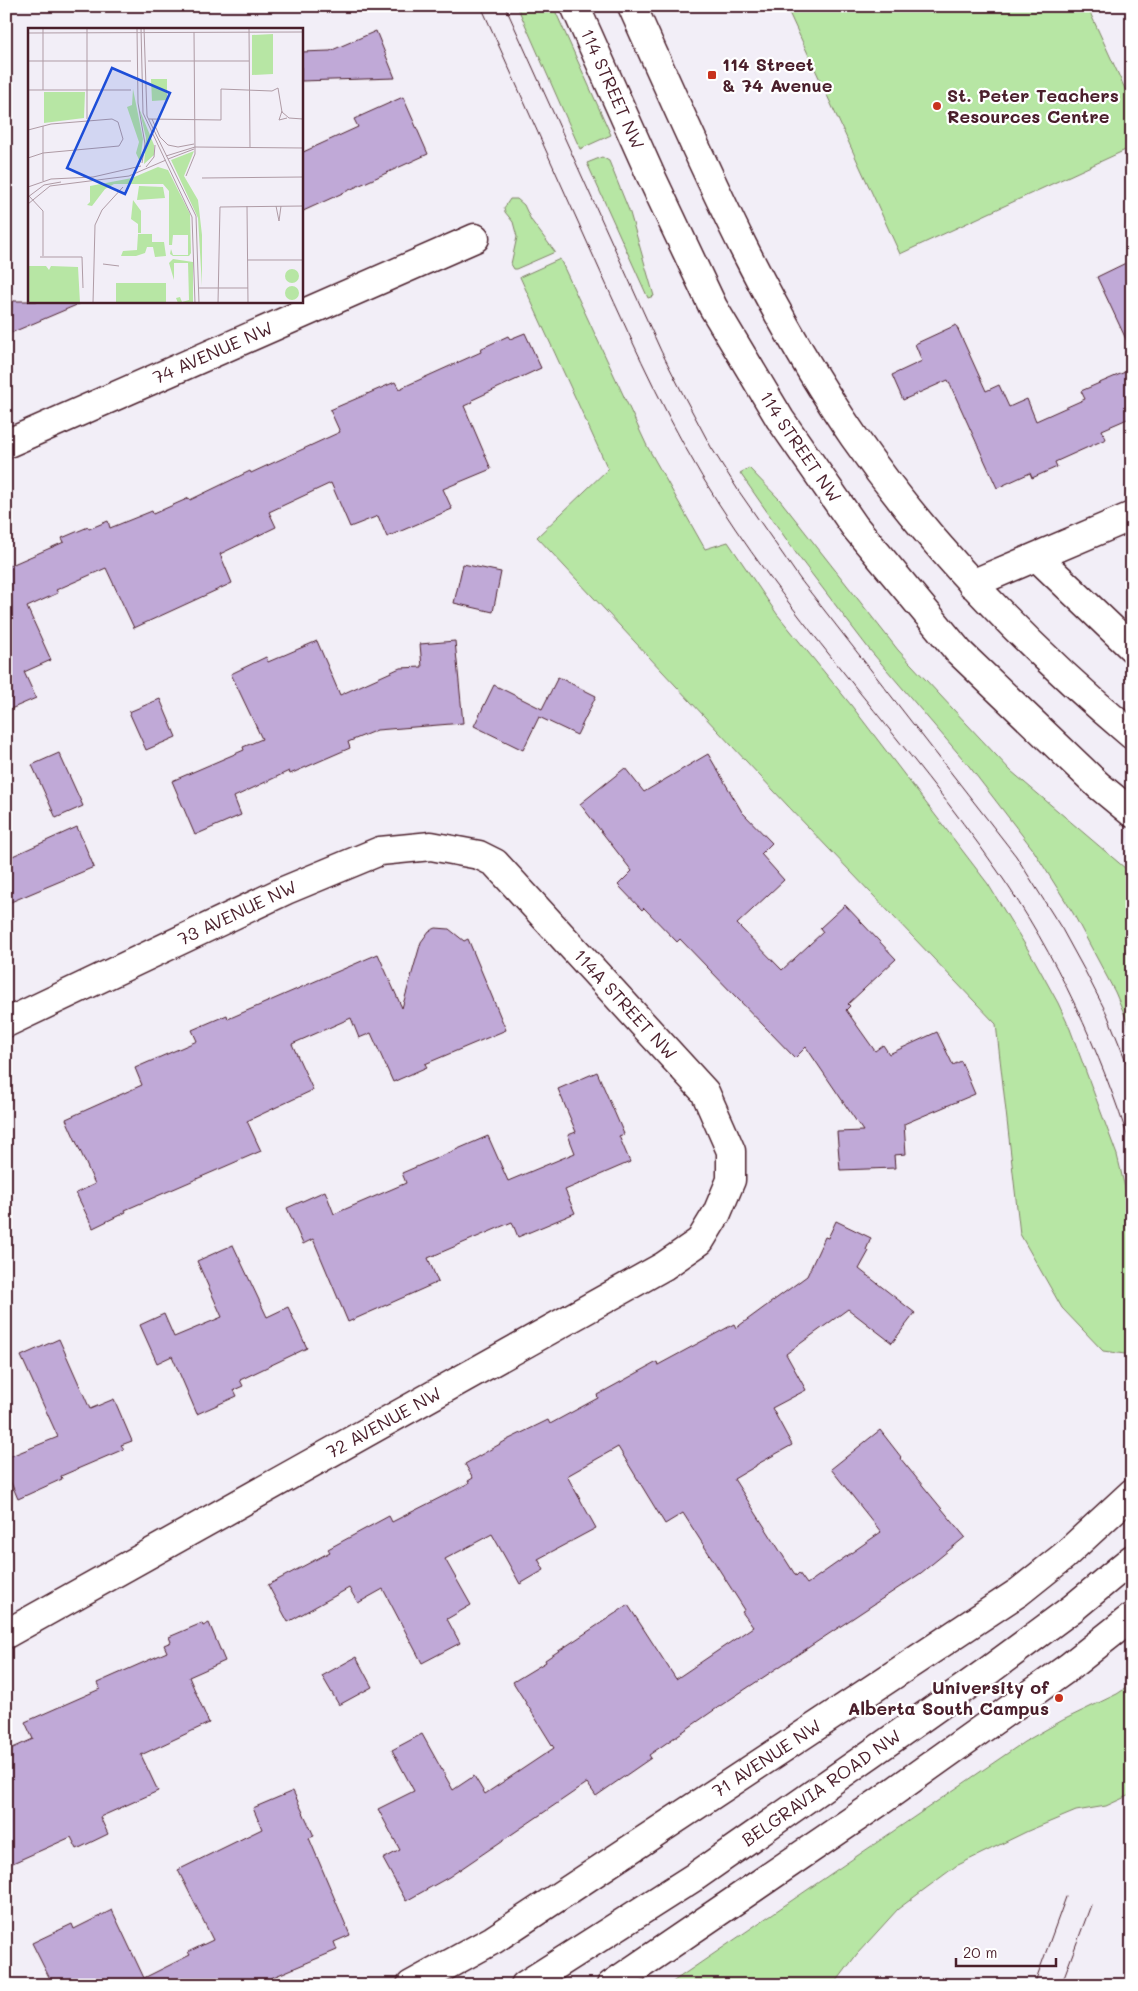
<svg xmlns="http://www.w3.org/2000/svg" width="1138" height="1991" viewBox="0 0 1138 1991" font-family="Mali,sans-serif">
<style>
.green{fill:#b7e6a4;stroke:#808268}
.building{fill:#c0a9d7;stroke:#4a1f2b}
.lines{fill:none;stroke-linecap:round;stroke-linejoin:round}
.street-casing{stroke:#4a1f2b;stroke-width:31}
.secondary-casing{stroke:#4a1f2b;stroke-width:31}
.street{stroke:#fff;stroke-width:28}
.secondary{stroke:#fff;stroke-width:28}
.tram{stroke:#4a1f2b;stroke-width:1}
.poi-dot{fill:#c8321e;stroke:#fff;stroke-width:2}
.labels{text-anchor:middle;stroke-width:4.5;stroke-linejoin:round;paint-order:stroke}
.poi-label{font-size:18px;font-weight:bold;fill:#4a1f2b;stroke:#fff;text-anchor:start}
.street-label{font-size:18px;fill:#4a1f2b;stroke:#fff}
.inset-road{fill:none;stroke:#af9ba5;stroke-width:1}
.view{fill:#1d4ed8;fill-opacity:0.15;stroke:#1d4ed8;stroke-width:2.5}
.inset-edge{fill:none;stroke:#4a1f2b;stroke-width:2.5}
</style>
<rect width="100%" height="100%" fill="#f2eef7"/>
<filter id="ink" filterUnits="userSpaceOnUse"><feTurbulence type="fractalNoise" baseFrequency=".02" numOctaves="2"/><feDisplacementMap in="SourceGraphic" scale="10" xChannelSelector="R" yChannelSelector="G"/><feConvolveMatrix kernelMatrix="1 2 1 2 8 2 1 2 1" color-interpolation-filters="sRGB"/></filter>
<g filter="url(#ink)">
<g class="green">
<path d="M517,6H553L611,135L580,149Z"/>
<path d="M786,6H1087L1132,104V147L900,254Z"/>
<path d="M602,157L609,161L630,213L654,296L648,298L587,163Z"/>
<path d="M510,199H517L524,205L531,220L555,252L516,269H514L511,264L517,237L513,222L505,212L504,208Z"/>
<path d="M560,259L647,446L705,549L728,542L777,614L851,705L988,884L1035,961L1058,1003L1070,1029L1117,1155L1132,1217V1355L1103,1351L1062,1308L1020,1234L996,1024L788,806L537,537L608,469L520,277Z"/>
<path d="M749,468L780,500L898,650L980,738L1011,771L1132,874V1032L1115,992L1073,913L1032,848L969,766L869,649L798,556L740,473Z"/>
<path d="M1132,1684V1794L1106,1806L1076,1811L1028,1831L956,1866L898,1909L857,1954L834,1985H668L1024,1742L1063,1720L1117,1694Z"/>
</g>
<g class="building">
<path d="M376,31L395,78L301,81V52L330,51Z"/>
<path d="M403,97L428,154L301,212V153L358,127L354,119Z"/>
<path d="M1132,260V352L1097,277Z"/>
<path d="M6,301H86L6,335Z"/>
<path d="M956,325L986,391L999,385L1009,407L1027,399L1036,421L1085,399L1081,391L1132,369V417L1102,430L1106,439L1055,462L1057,467L1032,478L1030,473L997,488L948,380L903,400L892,375L922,361L915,344Z"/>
<path d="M525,333L541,368L472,400L473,402L464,406L491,469L443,489L452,509L387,537L378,516L350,527L331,483L269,512L276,527L220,554L232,583L134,628L106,568L56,590L58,593L27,607L51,660L24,672L36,698L6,711V560L9,566L64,542L62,538L88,527L89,529L108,521L110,528L152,511L153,514L189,498L190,500L250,471L251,473L340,432L330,410L395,382L399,389L481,352L480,349L508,336L510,339Z"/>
<path d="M463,564L501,572L493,612L454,603Z"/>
<path d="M317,641L340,695L400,668L422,667L420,644L455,641L463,723L377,730L348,742L350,748L290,774L289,771L234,797L241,815L195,835L172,781L244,750L243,747L262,739L231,674L266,657L268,662Z"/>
<path d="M558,677L596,696L577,735L539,717L523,750L474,726L494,685L542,709Z"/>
<path d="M160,699L176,737L146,750L129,712Z"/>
<path d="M59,753L83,806L56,818L32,765Z"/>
<path d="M708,754L742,812L772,843L761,854L784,880L737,924L782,970L823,932L820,928L845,905L896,959L848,1004L850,1006L846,1010L875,1051L883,1045L889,1054L937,1032L953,1065L961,1061L975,1094L904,1124L906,1154L894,1155L895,1168L840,1170L837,1132L863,1131L806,1047L795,1058L680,939L677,942L644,908L642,910L618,885L632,871L580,804L625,768L644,792Z"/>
<path d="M77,827L94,867L6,904V859Z"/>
<path d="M436,928L449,929L464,941L468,939L506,1030L425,1064L427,1067L393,1082L371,1033L359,1038L351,1018L292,1044L313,1090L247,1121L261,1151L125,1210L126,1212L93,1228L76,1193L95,1184L66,1119L142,1085L135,1068L197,1041L192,1030L227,1015L228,1019L378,954L402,1008L421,942L429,931Z"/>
<path d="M597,1072L624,1134L619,1136L630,1162L565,1190L575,1213L518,1237L512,1222L428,1258L438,1282L348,1322L313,1239L303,1244L287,1208L325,1191L334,1214L406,1183L402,1173L488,1136L508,1181L575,1153L568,1135L576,1132L558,1089Z"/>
<path d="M836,1221L871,1238L866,1250L869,1251L859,1269L915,1313L892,1343L848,1309L786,1354L806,1390L772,1408L792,1445L756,1465V1466L734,1479L796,1576L799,1573L807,1584L881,1532L831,1469L880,1430L901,1457L900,1458L965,1537L921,1573L720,1706L649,1755L651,1758L596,1796L587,1783L449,1877L406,1901L383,1859L400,1850L378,1809L414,1791L392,1750L422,1734L453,1790L474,1776L485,1794L554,1748L513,1682L546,1662L545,1660L628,1605L676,1679L753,1627L742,1612L745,1610L683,1513L665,1524L618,1447L567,1476L596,1528L538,1559L544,1570L520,1584L492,1534L445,1559L471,1605L447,1619L460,1643L422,1663L383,1589L358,1603L349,1588L288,1622L268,1585L330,1552L328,1549L389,1516L392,1522L469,1483L468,1481L473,1478L465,1464L507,1440L548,1420L550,1424L598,1398L597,1395L657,1362L658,1365L734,1324L736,1328L807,1276L825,1237L828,1238Z"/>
<path d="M233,1245L267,1317L288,1307L307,1348L240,1380L243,1386L234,1390L237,1396L197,1414L172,1356L157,1363L140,1325L164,1314L174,1337L222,1317L197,1261Z"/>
<path d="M59,1339L90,1409L114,1399L132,1441L121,1445L124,1449L61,1476L62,1479L18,1499L6,1471V1458L58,1437L21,1356Z"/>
<path d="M202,1623L203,1626L209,1623L225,1661L189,1677L209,1723L141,1755L158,1791L100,1817L108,1834L77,1849L71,1837L6,1866V1751L33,1739L25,1722L100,1689L97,1683L167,1652L164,1645L171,1642L169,1637Z"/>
<path d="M356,1657L372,1687L339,1705L322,1676Z"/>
<path d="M293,1791L314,1836L309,1838L350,1935L334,1942L337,1950L271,1978L274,1985H53L32,1943L72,1924L74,1929L112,1910L144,1978L190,1955L188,1952L213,1940L178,1870L262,1829L253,1808Z"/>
</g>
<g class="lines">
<defs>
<g id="street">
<path id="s1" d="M6,444L475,238"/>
<path d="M1038,558L1132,648"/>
<path d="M972,584L1132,516"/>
<path id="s2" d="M6,1023L286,890L380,851L431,846L479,855L495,863L705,1092L731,1151V1180L717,1213L700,1241L664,1266L6,1634"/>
<path id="s3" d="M411,1985L493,1940L1019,1592L1064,1556L1132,1493"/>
</g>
<g id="secondary">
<path id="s4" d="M575,6L651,176L713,307L780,419L855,527L959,652L1098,785L1132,813"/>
<path d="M632,6C698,153 762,304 854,437C932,549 1028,647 1132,735"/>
<path id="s5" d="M525,1985L696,1876L902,1732L988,1671L1073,1608L1132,1559"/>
<path d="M611,1985L878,1803L1069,1667L1132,1617"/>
</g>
</defs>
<use href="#street" class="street-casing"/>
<use href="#secondary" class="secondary-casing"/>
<use href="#street" class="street"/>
<use href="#secondary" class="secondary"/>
<g class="tram">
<path d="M481,6C521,95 561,184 601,273C637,352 672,431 719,504C802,633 909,744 997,870C1057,955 1100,1051 1132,1150"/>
<path d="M505,6L661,351L685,398L711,447L738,490L800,579L1016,856L1062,929L1085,971L1107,1014L1132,1076"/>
<path d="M1034,1985L1066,1897"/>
<path d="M1061,1985L1091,1905"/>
</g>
</g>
</g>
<g class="poi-dot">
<rect x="707" y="70" width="10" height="10" rx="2.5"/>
<circle cx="937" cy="106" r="5"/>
<circle cx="1059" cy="1698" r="5"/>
</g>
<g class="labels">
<g class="poi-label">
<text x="722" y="71">114 Street<tspan x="722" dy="21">&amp; 74 Avenue</tspan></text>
<text x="947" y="102">St. Peter Teachers<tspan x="947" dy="21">Resources Centre</tspan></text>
<text x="1049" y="1694" text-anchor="end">University of<tspan x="1049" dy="21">Alberta South Campus</tspan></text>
</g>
<g class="street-label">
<text dy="6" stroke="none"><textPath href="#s4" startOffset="91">114 STREET NW</textPath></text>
<text dy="6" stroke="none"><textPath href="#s1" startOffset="226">74 AVENUE NW</textPath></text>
<text dy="6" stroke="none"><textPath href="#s4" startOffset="496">114 STREET NW</textPath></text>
<text dy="6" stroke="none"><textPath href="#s2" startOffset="256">73 AVENUE NW</textPath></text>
<text dy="6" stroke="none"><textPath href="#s2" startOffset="722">114A STREET NW</textPath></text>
<text transform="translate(384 1423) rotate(-29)" y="6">72 AVENUE NW</text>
<text dy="6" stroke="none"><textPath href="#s3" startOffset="422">71 AVENUE NW</textPath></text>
<text dy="6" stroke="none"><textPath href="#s5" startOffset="356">BELGRAVIA ROAD NW</textPath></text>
</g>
</g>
<g transform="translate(28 28)">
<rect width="275" height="275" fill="#f2eef7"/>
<path d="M245,6V46L224,47V7ZM123,51H139V72L124,73ZM105,61L115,111L112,134L108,125L111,114L99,79L104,77ZM16,64H57L56,90L16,95ZM111,80L126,117V127L116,136L118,110ZM166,123L156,148L170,172L174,207V258L170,190L143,132ZM130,139L140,142L162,186L163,225L161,228H145L142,226L143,221L145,227H160V207H145L144,217H141V163L135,156H86L77,161L64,178L59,177L62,174V158L104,150ZM111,158L135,159L137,170L109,172ZM105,172L113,183V205H110V196L103,191ZM110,206H124V214H136L138,228L127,229L125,219H119L117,225L108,228H93L95,223L109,222ZM145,231L165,234V275H150L148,270L152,269L154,274L161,272L160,235H146V252L141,235ZM0,235L1,238H18L21,242L23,238L50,239L52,275H0ZM257 248a7 7 0 1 1 14 0a7 7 0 1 1-14 0ZM88,255H138V275H88ZM257 265a7 7 0 1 1 14 0a7 7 0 1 1-14 0Z" fill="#b7e6a4"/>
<path class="inset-road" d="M109,0L110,75L117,116L114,135M113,0L115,85L164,189L167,275M116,0L119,88L168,188L171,275M221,0L222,120M0,5L275,4M0,33H103M120,33H221M0,62H103M15,62V0M254,83L251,92L259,90M59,91V0M121,91L193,92V61L244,63L250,60L254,84L261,90L275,91M124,91L132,109L140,117L150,119L166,116M15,98V153M0,102L23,96L84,91L90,94L95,111L91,118L15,125L0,130M138,128L167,119L275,120M140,131L166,121M118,139L126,129L127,117M158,148L167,126L166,4M174,150L275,149M0,159L23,151L65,149L113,138M1,168L15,183V228M0,169L16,157L33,154M0,176L22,158L101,148L138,132M219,178L220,275M248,178L251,193L253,178M12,229H54L55,260M219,232H275M75,236L91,238M171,260H220M65,275L67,197L74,182L95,159M190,275L192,179L275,178"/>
<path class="view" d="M84,40L142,65L97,166L39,140Z"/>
<rect width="275" height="275" class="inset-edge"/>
</g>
<rect width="1138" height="1991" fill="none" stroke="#fff" stroke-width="25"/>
<rect x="12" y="12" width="1113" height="1966" fill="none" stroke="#4a1f2b" stroke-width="2" filter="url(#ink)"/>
<path d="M956 1958v8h100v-8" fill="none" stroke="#4a1f2b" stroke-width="2.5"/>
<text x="963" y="1958" font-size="15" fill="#4a1f2b" stroke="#ffffff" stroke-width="4" paint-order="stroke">20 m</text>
</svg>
